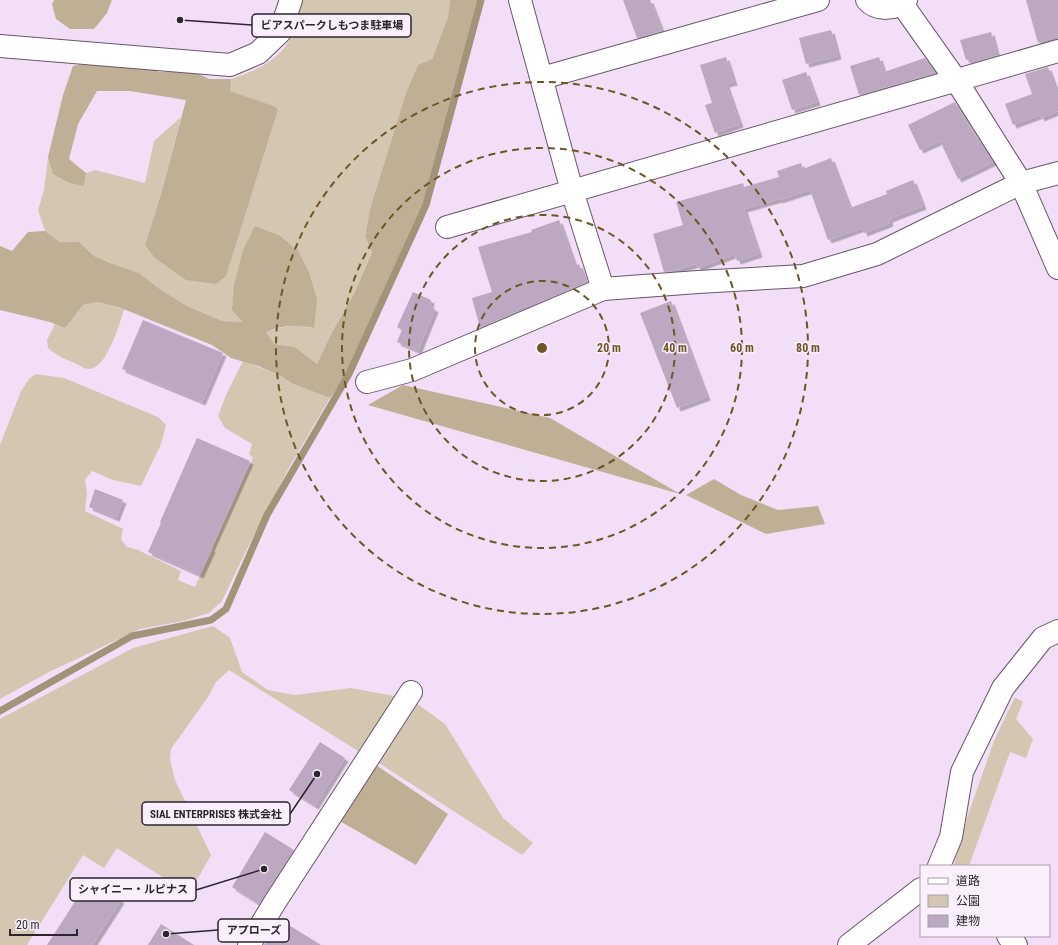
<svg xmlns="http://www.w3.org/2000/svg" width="1058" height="945" viewBox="0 0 1058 945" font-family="'Roboto Condensed','Noto Sans JP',sans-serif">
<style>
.green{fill:#d3c7b1}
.forest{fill:#bfaf94}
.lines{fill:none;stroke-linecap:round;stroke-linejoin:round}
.stream{stroke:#a29379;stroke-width:7}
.building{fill:#bda8c1;filter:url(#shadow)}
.minor-casing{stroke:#68576b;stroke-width:24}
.tertiary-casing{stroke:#68576b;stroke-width:24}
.minor{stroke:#fff;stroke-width:22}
.tertiary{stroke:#fff;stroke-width:22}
.ring{fill:none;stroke:#6e5526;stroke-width:2;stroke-dasharray:7 5}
.centre{fill:#6e5526;stroke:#fbeefd;stroke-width:2}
.ring-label{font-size:12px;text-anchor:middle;font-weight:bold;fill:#6e5526;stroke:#fbeefd;stroke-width:3;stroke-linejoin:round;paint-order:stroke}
.leader{fill:none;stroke:#2c252e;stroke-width:1.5}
.callout-dot{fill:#2c252e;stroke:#fbeefd;stroke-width:1.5}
.callout{fill:#fbeefd;stroke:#2c252e;stroke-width:1.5}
.callout-label{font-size:11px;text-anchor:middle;font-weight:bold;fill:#2c252e}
</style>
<defs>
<filter id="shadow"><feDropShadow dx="3.5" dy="3.5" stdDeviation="0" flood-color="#0004"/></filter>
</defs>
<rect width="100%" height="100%" fill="#f2def6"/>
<g class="green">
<path d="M303,0H450L448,17L432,59L418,65L407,90L386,157L370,209L365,236L372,251L354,294L331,334L317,364L295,347L274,344L265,332C285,326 293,324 313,328L279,235L255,226L243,322L222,321L187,306L161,290L139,273L110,263L94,256L79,242H60L45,231L38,210L44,190L48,157L53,174L84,186L86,173L95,170L145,183L154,141L181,117L161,194L145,245L216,284L226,275L278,110L276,107L229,91L231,79C252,72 277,62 289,41C295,29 299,13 303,0Z"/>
<path d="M98,302L124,309C120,323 106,370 89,369C84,369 79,365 75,363C64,359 56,355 48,348L47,340L55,324L65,328L83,305Z"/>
<path d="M243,361L281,376L293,384L330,398L290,466L246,551L222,601L209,613L183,621L140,629L49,672L0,699V445L21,391L30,378L36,374L64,378L158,417L166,425L161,444L141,486L113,480L92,471L85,480L87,493L85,511L123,529L121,539L127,547L138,550L181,571L178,580L195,587L253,458L249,454L252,444L225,428L218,416L226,395Z"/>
<path d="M213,626L230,638L242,672L268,690L295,695L351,688L399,697L358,751L229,670L216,682L208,697L171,749L170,760L175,780L211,855L189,894L117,848L104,868L83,855L27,945H0V719L133,648Z"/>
<path d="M1015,697L1023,702L1016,719L1033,739L1026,758L1010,752L969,866H954L960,838L994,741Z"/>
<path d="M412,700L445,724L503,818L533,843L522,855L374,760Z"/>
</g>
<g class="forest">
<path d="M54,0H112L107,13L94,29H70L56,19L52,4Z"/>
<path d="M450,0H479L424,204L347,374L330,398L293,384L281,376L258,366L231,358L212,345L121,308L98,302L83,305L65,328L50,322L0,310V246L12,251L28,232L45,231L60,242H79L94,256L110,263L139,273L161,290L187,306L222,321L243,322L232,310L234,285L243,250L255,226L279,235L298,251L309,272L317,300L314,328C296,325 282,325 266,332L274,344L295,347L317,364L331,334L354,294L372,252L365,236L370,209L386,157L407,90L418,65L432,59L448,17Z"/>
<path d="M94,62L149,66L159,72H195L209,79H231L230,91L276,107L278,110L226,276L216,284L186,280L155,258L145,245L161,194L186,100L130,91H97L78,124L69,159L86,173L84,186L70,183L53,174L48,157L63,95L73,66Z"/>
<path d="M403,385L550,418L680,494L368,405Z"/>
<path d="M714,479L741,495L778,510L818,506L825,524L766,534L686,495Z"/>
<path d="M373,763L448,814L416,865L338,820Z"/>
</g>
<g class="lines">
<path class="stream" d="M0,711L132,636L211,620L226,609L267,515L349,374L426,205L481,0"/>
</g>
<g class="building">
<path d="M623,0H650L662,31L637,38Z"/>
<path d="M1026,0H1058V36L1038,43Z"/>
<path d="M831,30L838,56L806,64L799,38Z"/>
<path d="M991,32L997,55L971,63L970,60H966L960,40Z"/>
<path d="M726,57L734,82L726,84L740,124L715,133L705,105L712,103L700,65Z"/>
<path d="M879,57L884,72L925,58L936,73L859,95L850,66Z"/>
<path d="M1048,67L1058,95V111L1041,118L1040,115L1013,125L1005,104L1032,94L1025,74Z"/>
<path d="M806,72L817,102L792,110L782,80Z"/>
<path d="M955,102L977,139L978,138L993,162L958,179L940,141L920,150L908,125Z"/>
<path d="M831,158L850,208L887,194L886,191L913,180L923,206L889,219L890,223L864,233L862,228L828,240L810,190L779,200V199L744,209L759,254L737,261L735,254L698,268L696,264L673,271L664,272L653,234L683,225L676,202L743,183L744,187L779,177L777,171L801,163L803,169Z"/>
<path d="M559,220L575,266L579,264L586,283L550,298L519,309V311L480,328L472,298L492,292L478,247L532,232L531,230Z"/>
<path d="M413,292L431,300L430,306L435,309L418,351L397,342L402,330L397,327Z"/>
<path d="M671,301L707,397L677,408L640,313Z"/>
<path d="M143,320L223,353L202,402L122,369Z"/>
<path d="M197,438L250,461L211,548L212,549L200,575L148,552L161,523L160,522Z"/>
<path d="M95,489L123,500L116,518L89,507Z"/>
<path d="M320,742L345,758L315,806L289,790Z"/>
<path d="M265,832L294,850L259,904L232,887Z"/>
<path d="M89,880L121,900L92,945H47Z"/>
<path d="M279,919L321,945H264Z"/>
<path d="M161,924L194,945H148Z"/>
</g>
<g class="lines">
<defs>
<g id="minor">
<path d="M520,0L572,191L603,289"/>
<path d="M867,0C877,11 895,10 906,0"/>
<path d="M902,4L956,80L1021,183L1058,268"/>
<path d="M542,78L818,0"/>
<path d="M447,227L1058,51"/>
<path d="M367,382L412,370L603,289L698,282L803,276L877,254L1021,183L1058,173"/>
<path d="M939,866L951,837L962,772L1003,688L1043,638L1058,631"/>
<path d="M1008,936L1016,945"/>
<path d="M249,945L275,902L411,692"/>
<path d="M849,945L921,889"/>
</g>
<path id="tertiary" d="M0,46L230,65L258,53L280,32L291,0"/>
</defs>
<use href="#minor" class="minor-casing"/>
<use href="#tertiary" class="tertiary-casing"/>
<use href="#minor" class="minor"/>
<use href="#tertiary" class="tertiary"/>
</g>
<g class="ring">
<circle cx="542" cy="348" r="67"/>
<circle cx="542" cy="348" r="133"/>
<circle cx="542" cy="348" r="200"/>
<circle cx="542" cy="348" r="266"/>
</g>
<circle cx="542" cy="348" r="6" class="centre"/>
<g class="ring-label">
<text x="609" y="352">20 m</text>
<text x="675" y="352">40 m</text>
<text x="742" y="352">60 m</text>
<text x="808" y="352">80 m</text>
</g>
<path class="leader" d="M180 20L252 25M317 774L290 814M264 869L196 890M166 934L218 930"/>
<g class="callout-dot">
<circle cx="180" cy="20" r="4"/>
<circle cx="317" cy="774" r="4"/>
<circle cx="264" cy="869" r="4"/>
<circle cx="166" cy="934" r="4"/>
</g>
<g class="callout">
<rect x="252" y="14" width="159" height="23" rx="4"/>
<rect x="142" y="802" width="148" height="23" rx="4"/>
<rect x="70" y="878" width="126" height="23" rx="4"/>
<rect x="218" y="919" width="71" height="23" rx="4"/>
</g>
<g class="callout-label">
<text x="332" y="29">ビアスパークしもつま駐車場</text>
<text x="216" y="818">SIAL ENTERPRISES 株式会社</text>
<text x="133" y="893">シャイニー・ルピナス</text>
<text x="254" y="934">アプローズ</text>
</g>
<rect x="920" y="865" width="130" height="72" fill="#fbeefd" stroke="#a89eaa"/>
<rect x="928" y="878" width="20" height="6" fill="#ffffff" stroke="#a89eaa"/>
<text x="956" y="885" font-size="12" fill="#2c252e">道路</text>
<rect x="928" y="895" width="20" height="12" fill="#d3c7b1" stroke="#a89eaa"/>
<text x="956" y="905" font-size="12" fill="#2c252e">公園</text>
<rect x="928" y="915" width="20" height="12" fill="#bda8c1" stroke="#a89eaa"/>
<text x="956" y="925" font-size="12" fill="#2c252e">建物</text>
<path d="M10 929v6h67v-6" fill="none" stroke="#2c252e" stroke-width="2"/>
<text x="16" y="929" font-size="12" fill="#2c252e" stroke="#fbeefd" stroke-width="3" paint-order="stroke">20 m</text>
</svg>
